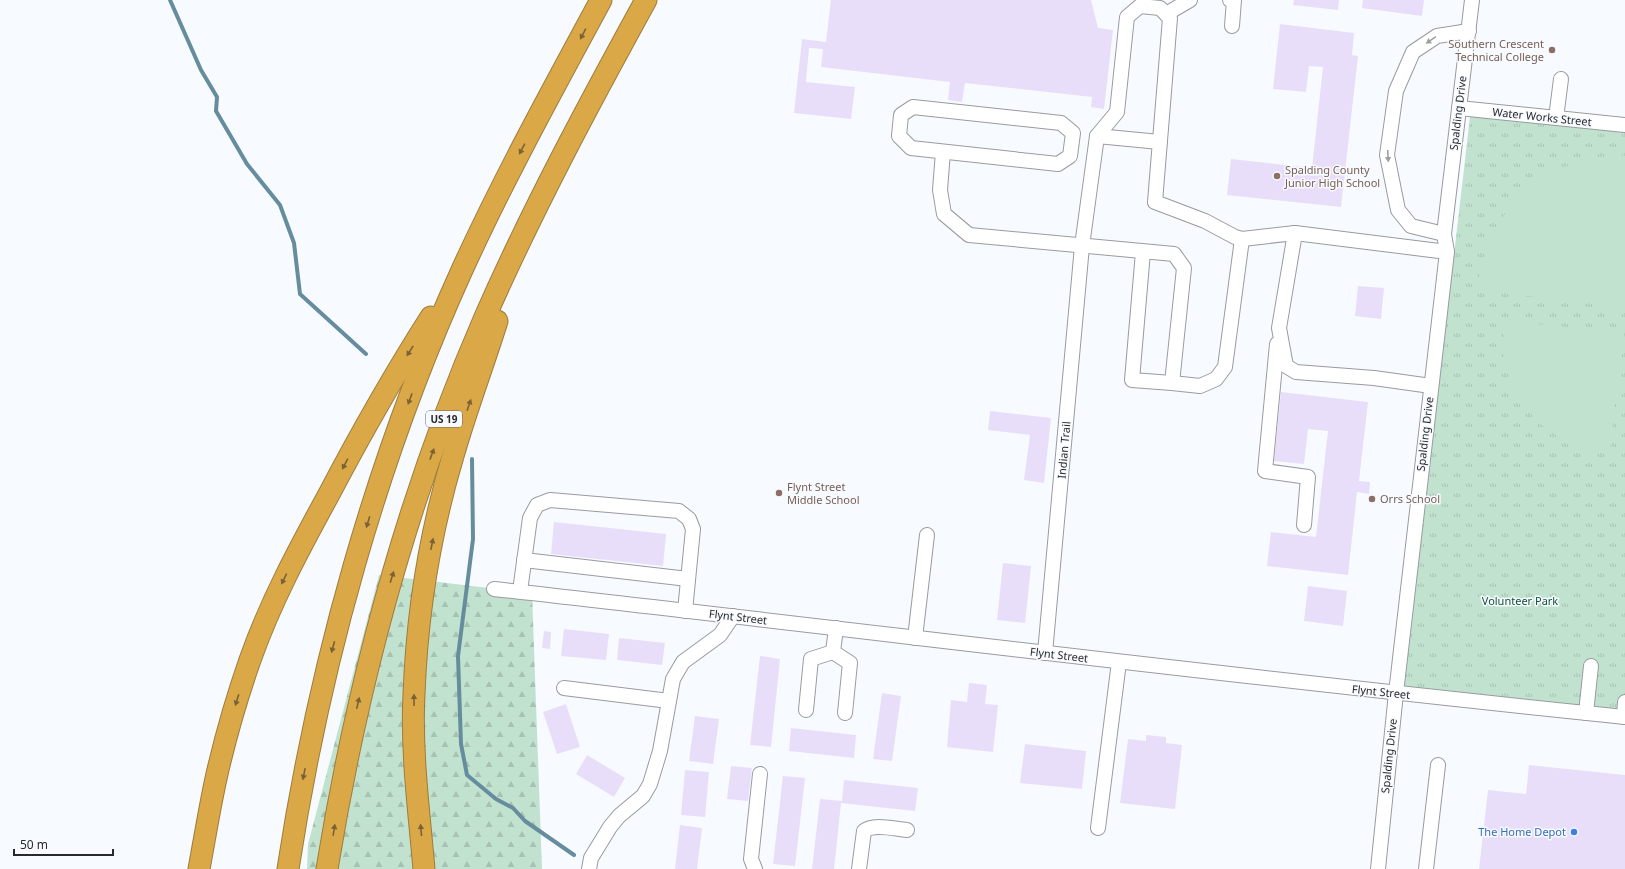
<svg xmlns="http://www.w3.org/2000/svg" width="1625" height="869" viewBox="0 0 1625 869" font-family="'Noto Sans',sans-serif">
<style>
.forest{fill:url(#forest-firs)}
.park{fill:url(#park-tufts)}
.pitch{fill:#c2e2d0}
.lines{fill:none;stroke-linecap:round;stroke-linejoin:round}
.stream{stroke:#668d9e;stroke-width:4}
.building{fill:#e8defa}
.minor-casing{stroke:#989b9f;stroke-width:16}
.highway-casing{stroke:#9c7c3d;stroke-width:23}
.minor{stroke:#fff;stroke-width:14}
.highway{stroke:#dba847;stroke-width:21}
.oneway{fill:#796238}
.oneway2{fill:#9e9fa0}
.education-dot{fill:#8d6e63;stroke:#f7fbff;stroke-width:1.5}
.shop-dot{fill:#3f7fe0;stroke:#f7fbff;stroke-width:1.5}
.labels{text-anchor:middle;stroke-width:3;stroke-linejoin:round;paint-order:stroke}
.shield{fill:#f7fbff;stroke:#66686b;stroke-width:1}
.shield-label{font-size:10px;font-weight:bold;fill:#28292b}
.education-label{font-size:11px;fill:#785e54;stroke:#f7fbff;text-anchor:start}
.street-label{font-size:11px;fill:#28292b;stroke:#f7fbff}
.park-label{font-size:11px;fill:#125137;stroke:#f7fbff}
.shop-label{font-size:11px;fill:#366cbe;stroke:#f7fbff;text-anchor:end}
</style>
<defs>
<pattern id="forest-firs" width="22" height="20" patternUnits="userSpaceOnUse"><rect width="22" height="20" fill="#c2e2d0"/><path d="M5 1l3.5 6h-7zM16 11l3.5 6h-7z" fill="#a7c2b3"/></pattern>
<pattern id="park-tufts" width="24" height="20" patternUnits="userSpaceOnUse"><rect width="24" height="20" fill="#c2e2d0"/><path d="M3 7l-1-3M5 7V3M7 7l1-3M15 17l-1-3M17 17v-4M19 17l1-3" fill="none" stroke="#a7c2b3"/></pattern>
</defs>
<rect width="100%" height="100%" fill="#f7fbff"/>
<path class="forest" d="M379,575L532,593L542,869H307L308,844Z"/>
<path class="park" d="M1471,108L1625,126V716L1403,696Z"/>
<g class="pitch">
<path d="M1617,155L1625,156V306L1621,309L1596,304L1478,290C1483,228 1521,179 1581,161C1592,157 1605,157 1617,155Z"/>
<path d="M1505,321L1596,330L1617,327L1625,337V344L1619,365L1610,451C1559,449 1518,415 1507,366C1506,360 1503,354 1503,348C1503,339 1505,330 1505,321Z"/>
</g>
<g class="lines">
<g class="stream">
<path d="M170,0L201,70L217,97L216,111L247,164L280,205L294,243L300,294L366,354"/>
<path d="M472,459L473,539L458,656L461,744L467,775L496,799L513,808L525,821L574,855"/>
</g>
</g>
<g class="building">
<path d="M831,0H1091L1098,28L1113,30L1104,109L1091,107L1092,97L965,83L962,102L948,100L950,82L821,67L823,49L809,48L806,82L855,87L851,119L794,113L802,39L826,42Z"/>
<path d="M1294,0H1339L1338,10L1293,5Z"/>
<path d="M1363,0H1424L1422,16L1362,8Z"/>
<path d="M1280,24L1354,33L1352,55L1358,56L1341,207L1227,195L1231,159L1312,168L1323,67L1309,66L1306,92L1273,89Z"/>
<path d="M1358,286L1384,288L1381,319L1355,316Z"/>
<path d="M1281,392L1368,402L1359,481L1370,482L1369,494L1357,492L1348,575L1267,566L1271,532L1316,537L1328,431L1308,429L1304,464L1274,461Z"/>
<path d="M990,411L1051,418L1044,483L1024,480L1030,435L988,430Z"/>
<path d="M554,522L666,534L663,566L551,554Z"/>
<path d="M1003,563L1031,566L1025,623L997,620Z"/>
<path d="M1308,586L1347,591L1343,626L1304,621Z"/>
<path d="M564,629L609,634L606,660L561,656Z"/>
<path d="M544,631L551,632L550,649L542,648Z"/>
<path d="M619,638L665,643L662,665L617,660Z"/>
<path d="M760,656L780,659L771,747L750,745Z"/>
<path d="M969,683L987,685L985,704L998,705L993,752L947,747L951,700L967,702Z"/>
<path d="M882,693L901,696L892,761L873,759Z"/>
<path d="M566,704L580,747L557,754L543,712Z"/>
<path d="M695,716L719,719L713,764L689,761Z"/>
<path d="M791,728L856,735L854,758L789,751Z"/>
<path d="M1146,735L1166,737V743L1182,745L1175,809L1120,803L1128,739L1146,741Z"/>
<path d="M1025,744L1086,751L1082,789L1020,783Z"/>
<path d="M587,755L625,778L614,797L576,774Z"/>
<path d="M1529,765L1625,775V869H1479L1488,790L1526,794Z"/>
<path d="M731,766L752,768L748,801L727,799Z"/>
<path d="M685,770L709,772L705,817L681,815Z"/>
<path d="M783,776L805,778L795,866L773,864Z"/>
<path d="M844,780L918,788L915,811L841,803L834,869H812L820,799L842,801Z"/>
<path d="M680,825L702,828L697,869H675Z"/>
</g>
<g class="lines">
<defs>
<g id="minor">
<path d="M1230,0H1234L1232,26"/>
<path d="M1166,14L1190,0"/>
<path d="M913,107L1061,123L1073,133L1070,156L1058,164L911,148L899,136L901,115Z"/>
<path d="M1459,108L1625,125"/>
<path d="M1556,118L1561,79"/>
<path d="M1097,136L1160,142"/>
<path d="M943,152L940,190L944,214L969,235L1174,254L1184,268L1172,383L1132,380L1143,252"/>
<path d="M1295,233L1279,328L1286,366L1296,372L1374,378L1431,386"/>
<path d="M1444,234L1411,226L1398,210L1387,155L1396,91L1413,52L1437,36L1469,31"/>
<path d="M1277,344L1265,471L1308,477L1304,525"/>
<path d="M1172,383L1200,386L1216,379L1225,367L1242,239"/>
<path d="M524,560L688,579"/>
<path d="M494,589C871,631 1248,679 1625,717"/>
<path d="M520,591L530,518L537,505L550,500L679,511L689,519L693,529L685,611"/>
<path d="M836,628L833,652L850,663L845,713"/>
<path d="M915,638L927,535"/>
<path d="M1045,653L1082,246L1097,136L1117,112L1127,17L1140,6L1160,8L1170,18L1155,202L1205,221L1235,237L1242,239L1295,233L1447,252"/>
<path d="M564,688L669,701"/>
<path d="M806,710L811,659L833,652"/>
<path d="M1586,713L1591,666"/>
<path d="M1624,717L1625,702"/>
<path d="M1098,828L1119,662"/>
<path d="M589,869L591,858L610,827L619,816L643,796L650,784L660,751L673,679L683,662L720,635L733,616"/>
<path d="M755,869L751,859L760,774"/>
<path d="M859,869L864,831C874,823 894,829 907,830"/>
<path d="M1378,869L1396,693L1447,252L1444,234L1472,0"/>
<path d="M1426,869L1438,765"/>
</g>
<g id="highway">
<path d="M199,869C205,837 210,805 217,774C226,735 237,697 250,660C270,603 299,549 328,496C360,435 394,375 431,317"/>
<path d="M288,869C319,666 377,457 462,270C504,178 553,89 601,0"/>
<path d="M327,869C358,679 408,494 485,317C533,208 589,104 646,0"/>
<path d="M424,869C419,811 411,752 414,694C417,614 430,533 453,456C466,410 483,366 497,321"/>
</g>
</defs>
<use href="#minor" class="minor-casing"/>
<use href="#highway" class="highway-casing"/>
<use href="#minor" class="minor"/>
<use href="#highway" class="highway"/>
</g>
<defs><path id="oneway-solid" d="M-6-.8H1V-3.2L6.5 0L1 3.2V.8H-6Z"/></defs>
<g class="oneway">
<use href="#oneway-solid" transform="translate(583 34) rotate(118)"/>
<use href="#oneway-solid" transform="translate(522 149) rotate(118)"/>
<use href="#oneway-solid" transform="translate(410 351) rotate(122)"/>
<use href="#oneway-solid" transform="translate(410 399) rotate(110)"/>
<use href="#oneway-solid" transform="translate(469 405) rotate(-71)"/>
<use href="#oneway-solid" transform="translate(432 454) rotate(-70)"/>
<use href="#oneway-solid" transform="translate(345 464) rotate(118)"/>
<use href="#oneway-solid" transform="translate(368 522) rotate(107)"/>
<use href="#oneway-solid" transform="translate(432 544) rotate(-79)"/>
<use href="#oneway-solid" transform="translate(392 577) rotate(-73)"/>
<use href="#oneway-solid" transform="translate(284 579) rotate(116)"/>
<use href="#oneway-solid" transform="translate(333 647) rotate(105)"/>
<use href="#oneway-solid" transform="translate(237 700) rotate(107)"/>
<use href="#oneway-solid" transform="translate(414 700) rotate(-90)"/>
<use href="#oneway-solid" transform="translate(358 703) rotate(-77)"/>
<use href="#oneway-solid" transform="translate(304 774) rotate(101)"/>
<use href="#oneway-solid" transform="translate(334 830) rotate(-81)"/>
<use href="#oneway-solid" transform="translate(421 830) rotate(-95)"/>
</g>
<g class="oneway2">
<use href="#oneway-solid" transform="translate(1431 40) rotate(145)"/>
<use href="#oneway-solid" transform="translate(1388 156) rotate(87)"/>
</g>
<g class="education-dot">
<circle cx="1552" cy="50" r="4"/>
<circle cx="1277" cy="176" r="4"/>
<circle cx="779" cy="493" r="4"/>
<circle cx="1372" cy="499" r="4"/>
</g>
<circle class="shop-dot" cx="1574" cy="832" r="4"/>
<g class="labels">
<rect class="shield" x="426" y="411" width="36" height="16" rx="3"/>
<g class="shield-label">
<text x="444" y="423">US 19</text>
</g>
<g class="education-label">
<text x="1544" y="48" text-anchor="end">Southern Crescent<tspan x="1544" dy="13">Technical College</tspan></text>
<text x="1285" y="174">Spalding County<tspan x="1285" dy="13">Junior High School</tspan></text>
<text x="787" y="491">Flynt Street<tspan x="787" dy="13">Middle School</tspan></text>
<text x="1380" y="503">Orrs School</text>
</g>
<g class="street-label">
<text transform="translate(1458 113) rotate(-83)" y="4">Spalding Drive</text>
<text transform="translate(1542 117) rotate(6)" y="4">Water Works Street</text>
<text transform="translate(1425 434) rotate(-83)" y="4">Spalding Drive</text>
<text transform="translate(1064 450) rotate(-85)" y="4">Indian Trail</text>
<text transform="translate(738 617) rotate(7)" y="4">Flynt Street</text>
<text transform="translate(1059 655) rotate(7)" y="4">Flynt Street</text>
<text transform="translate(1381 692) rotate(6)" y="4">Flynt Street</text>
<text transform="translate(1389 756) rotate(-84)" y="4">Spalding Drive</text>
</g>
<g class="park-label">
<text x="1520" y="605">Volunteer Park</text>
</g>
<g class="shop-label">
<text x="1566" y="836">The Home Depot</text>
</g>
</g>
<path d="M14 849v6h99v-6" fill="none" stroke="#28292b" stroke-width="2"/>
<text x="20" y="849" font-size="12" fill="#28292b" stroke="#f7fbff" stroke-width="3" paint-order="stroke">50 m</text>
</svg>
